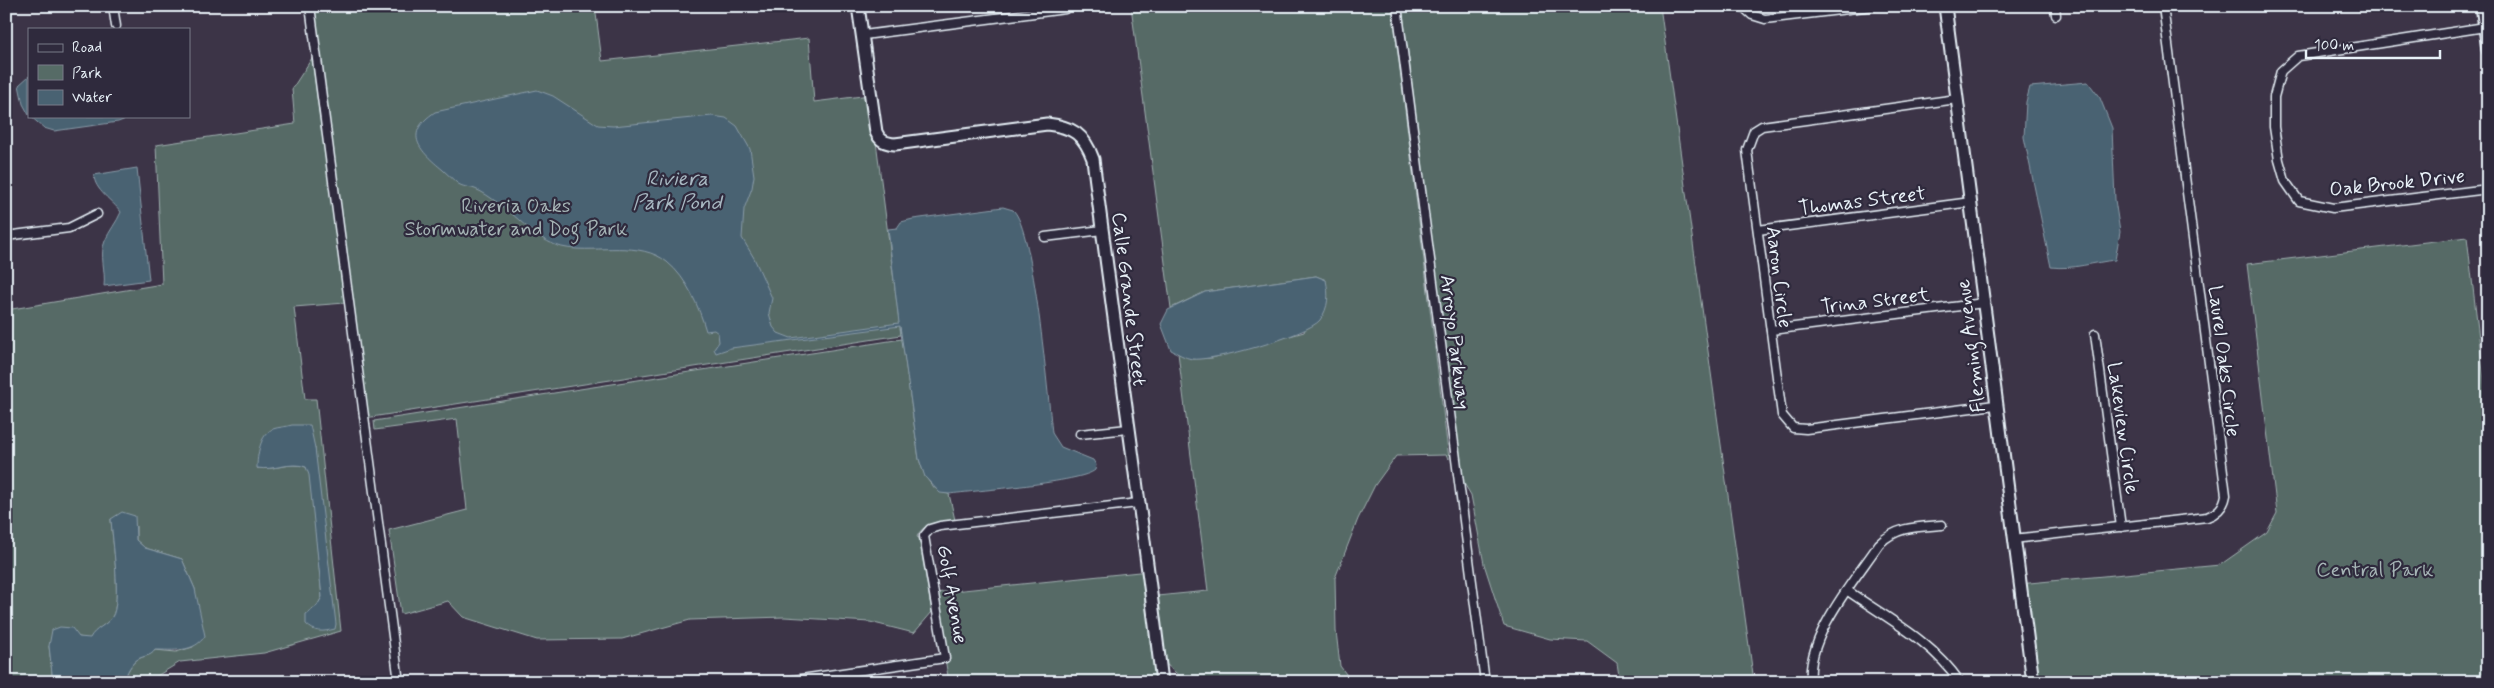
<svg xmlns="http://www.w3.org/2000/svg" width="2494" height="688" viewBox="0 0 2494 688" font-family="Mynerve,sans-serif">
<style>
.green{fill:#566b66;stroke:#9faeaf;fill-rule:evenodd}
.water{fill:#496272;stroke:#899ba8}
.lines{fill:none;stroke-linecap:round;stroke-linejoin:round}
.street-casing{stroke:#e8f1f8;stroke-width:11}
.secondary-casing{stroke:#e8f1f8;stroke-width:15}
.street{stroke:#2f2a3d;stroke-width:8}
.secondary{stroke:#2f2a3d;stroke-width:11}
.labels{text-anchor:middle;stroke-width:4.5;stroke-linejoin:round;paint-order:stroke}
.street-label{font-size:20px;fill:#e8f1f8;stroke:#2f2a3d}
.park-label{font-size:20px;fill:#a6b5b6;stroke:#2f2a3d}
.water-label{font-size:21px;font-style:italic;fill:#a8b8c2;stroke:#2f2a3d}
</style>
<rect width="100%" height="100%" fill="#3c3447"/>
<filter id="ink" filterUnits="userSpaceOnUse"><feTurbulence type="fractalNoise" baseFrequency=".02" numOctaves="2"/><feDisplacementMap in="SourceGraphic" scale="10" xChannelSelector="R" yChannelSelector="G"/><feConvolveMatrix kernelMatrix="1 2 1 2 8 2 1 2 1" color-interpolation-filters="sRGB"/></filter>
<g filter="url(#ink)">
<g class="green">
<path d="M310,6H595L602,61L809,38L814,102L870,95L901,335L365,418Z"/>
<path d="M1131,6H1392L1449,459L1446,455L1396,456L1375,485L1358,519L1335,578L1336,631L1340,666L1352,682H1186L1165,663L1157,596L1208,591L1178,353L1192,359L1212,358L1304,332L1326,280L1316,276L1205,292L1171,308Z"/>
<path d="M1402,6H1660L1754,682H1620L1617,663L1587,641L1550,639L1504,626L1484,564L1471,495L1462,480Z"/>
<path d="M312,58L345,303L294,307L305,399H316L341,631L264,653L180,662L147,682H123C127,673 131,662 140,658C147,655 150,656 155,650L176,652L193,647L195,589L182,559L145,548L136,540V526L111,519C112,538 122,603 112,617C106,626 95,628 90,639L79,637L49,646L53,682H6V310L162,284L156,145L295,124L292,89ZM315,448L326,631L312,609L317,606L322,597L310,475L306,467C290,461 274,471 257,468Z"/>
<path d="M2467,237L2488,414V682H2033L2019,584L2220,565L2267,532L2277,513L2247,264Z"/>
<path d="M902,339L919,459C924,475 931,492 949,494L955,520C941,521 922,523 917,537L919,538L932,612L914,633L870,622L784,617L690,620L622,639L537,640L463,617L448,601L401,614L389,530L467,510L457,419L375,430L374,421Z"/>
<path d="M1149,571L1162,682H949L934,593Z"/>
</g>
<g class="water">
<path d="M29,76V115L23,104L19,85Z"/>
<path d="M2088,82L2100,98L2112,128L2115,200L2120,232L2115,260C2095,262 2072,270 2051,267L2024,137L2026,102L2030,87Z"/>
<path d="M537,90L553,96L598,125L613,126L712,116L726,118L737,126L750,149L754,176L752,188L744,209L742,238L754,258L772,298L769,313L773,327L778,333L791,338L899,323L888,229L897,228L901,222L913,219L1003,207L1013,210C1034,228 1048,396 1052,433L1061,447L1093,460L1096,465L1095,470C1083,482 973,491 949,494L940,493L925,477L919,459L900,326L731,348L716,353L714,349L719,342L718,333L714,330L706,331C699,307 687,278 667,262C640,240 598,253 567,248C539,244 520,218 498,203C491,198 483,192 475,189C469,187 462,187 457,183C452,179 448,174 443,170C420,151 402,134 435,112Z"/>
<path d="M30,116H134L118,122L54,131L44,128Z"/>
<path d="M137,168L149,280L104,286C106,271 99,255 105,241C109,231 117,222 121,212C113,201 94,190 94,175Z"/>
<path d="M1316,276L1326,280C1329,295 1329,307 1320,320C1308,335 1212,362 1192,359C1185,358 1177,353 1171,350L1161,324L1168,310L1205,292Z"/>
<path d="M292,425H310L315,448L336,624L335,629C323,632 315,633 306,624V614L317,606L322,597L309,475L306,467C290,461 274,471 257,468C257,456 260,434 273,429C278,427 286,427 292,425Z"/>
<path d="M122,512L135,516L136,540L145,548L182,559L195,589L205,636C194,653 173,650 155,650C151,656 147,655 140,658C131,662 127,673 123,682H53L49,646L52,630L60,627L72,628L79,637L90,638C95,628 106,626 112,617C122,603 112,538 111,519Z"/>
</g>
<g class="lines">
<defs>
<g id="street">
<path d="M113,6L116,26"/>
<path d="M310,6L399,682"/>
<path d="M1397,6L1485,682"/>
<path d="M1742,6L1752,15L1765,19L1873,6"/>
<path d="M2055,6L2056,15"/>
<path d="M2485,27L2298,56L2281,71L2274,97V127L2279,160L2285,181L2299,201L2333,208L2488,189"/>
<path d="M864,35L1065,9"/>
<path d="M1957,99L1762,126L1754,131L1747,150L1782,415L1793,428L1806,429L1995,405"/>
<path d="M1758,230L1971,202"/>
<path d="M6,236L69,228L97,214"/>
<path d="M1045,237L1102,230"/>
<path d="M1771,330L1984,303"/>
<path d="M2095,334L2121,527"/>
<path d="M1080,434L1128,429"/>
<path d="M2013,539L2207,517C2218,513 2224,507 2226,495L2163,6"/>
<path d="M1848,591C1888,619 1932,641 1960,682"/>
<path d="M781,682L945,658L924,536L930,529L940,526L1138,503"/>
<path d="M1811,682C1806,636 1854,581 1879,544C1897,526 1918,527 1942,525"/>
</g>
<g id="secondary">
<path d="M858,6L876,132C880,141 885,143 895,144L1047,124C1073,127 1084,134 1093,159C1115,333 1141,507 1162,682"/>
<path d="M1945,6L2033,682"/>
<path d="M2482,6L2488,50"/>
</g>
</defs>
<use href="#street" class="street-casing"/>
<use href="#secondary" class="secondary-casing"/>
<use href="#street" class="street"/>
<use href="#secondary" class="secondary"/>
</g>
</g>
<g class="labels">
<g class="street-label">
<text transform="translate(2397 182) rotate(-6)" y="7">Oak Brook Drive</text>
<text transform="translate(1862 200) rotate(-7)" y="7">Thomas Street</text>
<text transform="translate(1780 277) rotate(83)" y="7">Aaron Circle</text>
<text transform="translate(1130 299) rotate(83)" y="7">Calle Grande Street</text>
<text transform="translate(1875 300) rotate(-7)" y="7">Trina Street</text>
<text transform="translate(1456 342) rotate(83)" y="7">Arroyo Parkway</text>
<text transform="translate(1970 346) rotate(-97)" y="7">Fleming Avenue</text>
<text transform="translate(2225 361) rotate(83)" y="7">Laurel Oaks Circle</text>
<text transform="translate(2124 428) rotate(82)" y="7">Lakeview Circle</text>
<text transform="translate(953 594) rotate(80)" y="7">Golf Avenue</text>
</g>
<g class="park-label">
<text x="516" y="212">Riveria Oaks<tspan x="516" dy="23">Stormwater and Dog Park</tspan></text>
<text x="2375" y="576">Central Park</text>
</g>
<g class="water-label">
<text x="677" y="185">Riviera<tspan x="677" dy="24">Park Pond</tspan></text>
</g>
</g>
<rect width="2494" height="688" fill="none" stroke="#2f2a3d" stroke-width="25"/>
<rect x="12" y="12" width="2469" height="663" fill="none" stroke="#e8f1f8" stroke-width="2" filter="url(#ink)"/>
<rect x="28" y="28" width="162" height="90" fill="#2f2a3d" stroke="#797a88"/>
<rect x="38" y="44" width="25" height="8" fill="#2f2a3d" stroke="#797a88"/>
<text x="72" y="52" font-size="15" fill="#e8f1f8">Road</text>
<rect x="38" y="65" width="25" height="15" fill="#566b66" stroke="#797a88"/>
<text x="72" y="78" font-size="15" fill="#e8f1f8">Park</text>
<rect x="38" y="90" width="25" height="15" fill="#496272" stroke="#797a88"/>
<text x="72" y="102" font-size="15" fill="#e8f1f8">Water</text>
<path d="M2306 50v8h134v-8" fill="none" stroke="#e8f1f8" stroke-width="2.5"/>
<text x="2314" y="50" font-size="15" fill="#e8f1f8" stroke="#2f2a3d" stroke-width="4" paint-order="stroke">100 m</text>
</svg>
